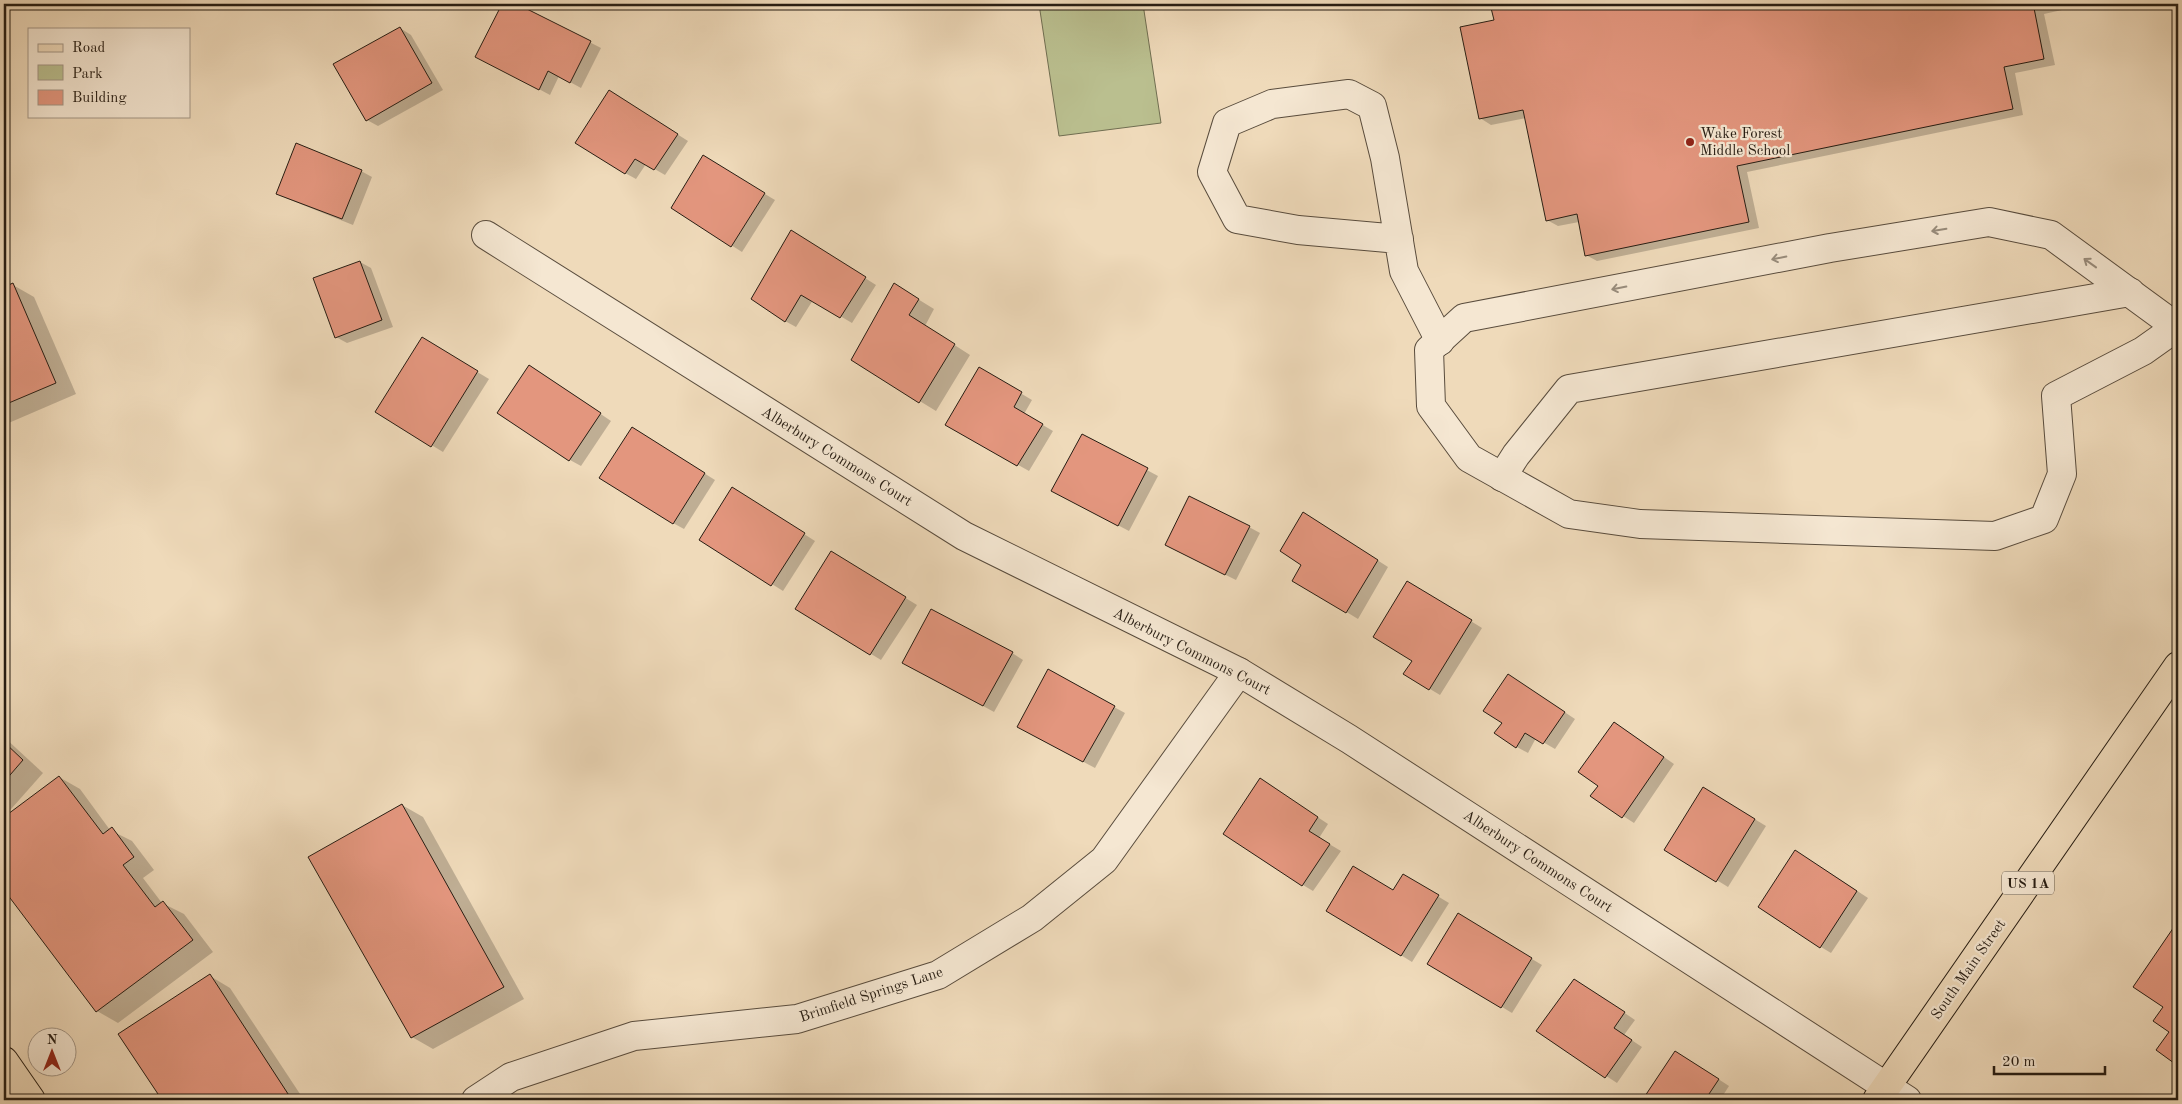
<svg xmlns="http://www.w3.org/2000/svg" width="2182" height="1104" viewBox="0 0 2182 1104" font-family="'Old Standard TT',serif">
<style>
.green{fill:#babf8f;stroke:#706e51}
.shadow{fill:#0003}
.building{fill:#e3967e;stroke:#271d13}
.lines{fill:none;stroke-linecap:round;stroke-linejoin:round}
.minor-casing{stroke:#594c3d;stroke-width:30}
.major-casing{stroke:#271d13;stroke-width:30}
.minor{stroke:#f5e7d2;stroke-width:28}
.major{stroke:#efdaba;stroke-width:28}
.oneway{stroke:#988c7c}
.poi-dot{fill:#8f2418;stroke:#f5e7d2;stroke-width:2}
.labels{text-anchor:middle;stroke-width:4.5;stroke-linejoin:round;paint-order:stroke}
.shield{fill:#f5e7d2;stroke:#655a4c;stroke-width:1}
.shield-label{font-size:14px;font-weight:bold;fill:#271d13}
.poi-label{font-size:15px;fill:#271d13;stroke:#f5e7d2;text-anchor:start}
.street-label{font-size:15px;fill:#271d13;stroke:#f5e7d2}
</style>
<rect width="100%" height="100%" fill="#efdaba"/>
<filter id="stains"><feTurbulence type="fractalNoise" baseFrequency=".004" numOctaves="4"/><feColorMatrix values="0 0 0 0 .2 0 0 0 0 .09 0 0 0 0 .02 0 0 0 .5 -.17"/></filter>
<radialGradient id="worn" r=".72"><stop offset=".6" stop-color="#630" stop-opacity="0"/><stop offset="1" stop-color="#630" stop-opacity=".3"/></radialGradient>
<path class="green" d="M1039,4H1143L1161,123L1059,136Z"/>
<g class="shadow">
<path d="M504,4H515L601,48L581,88L559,76L550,95L477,56Z"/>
<path d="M1491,4H2089L2044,14L2055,65L2015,73L2023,115L1747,172L1759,228L1597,261L1586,255L1579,222L1558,226L1547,220L1526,118L1491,125L1480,118L1495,21Z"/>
<path d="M400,28L411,35L443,90L378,126L367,120Z"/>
<path d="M620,98L688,141L665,175L646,164L636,179L625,173Z"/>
<path d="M704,157L775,200L742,252L731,245Z"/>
<path d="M361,171L372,177L353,225L288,199L277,193Z"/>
<path d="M802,238L876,285L852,323L813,300L796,327L785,321Z"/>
<path d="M360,262L371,268L393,327L347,343L336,337Z"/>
<path d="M13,285L34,297L76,394L4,425V289Z"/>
<path d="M895,285L934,309L925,326L970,355L936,411L853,360Z"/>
<path d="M422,339L489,379L443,452L377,412Z"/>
<path d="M980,369L1032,400L1024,414L1053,431L1029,471L947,425Z"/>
<path d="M540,373L611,421L581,466L570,460Z"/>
<path d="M643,435L715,480L684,529L673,523Z"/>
<path d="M1082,435L1158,476L1129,531L1064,497Z"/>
<path d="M743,495L815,541L783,591L700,539Z"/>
<path d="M1315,520L1388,567L1358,619L1294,580L1303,564Z"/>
<path d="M1249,527L1260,533L1236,580L1177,551Z"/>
<path d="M842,559L917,605L881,660L797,609Z"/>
<path d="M1419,589L1482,628L1440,695L1405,674L1414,660Z"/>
<path d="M1012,653L1023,660L994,712L914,668Z"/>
<path d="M1519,682L1575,719L1555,749L1536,738L1528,753L1517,747L1504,723Z"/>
<path d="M1114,707L1125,713L1095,768L1029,733Z"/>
<path d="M1625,730L1674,764L1634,823L1592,796L1599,786Z"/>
<path d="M4,737L43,773L4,817Z"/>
<path d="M59,777L80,789L110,830L132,841L154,870L143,878L162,903L184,914L213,952L118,1023L97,1011L4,888V819Z"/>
<path d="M1271,786L1328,824L1319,838L1341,851L1313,891L1303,885Z"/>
<path d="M1715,795L1766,826L1728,887L1666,849Z"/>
<path d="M402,805L423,817L524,999L433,1049L412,1037Z"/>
<path d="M1807,858L1868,898L1831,953L1821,947Z"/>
<path d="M1404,876L1449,903L1412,962L1328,910L1394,892Z"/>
<path d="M1469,921L1542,965L1512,1013L1429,963Z"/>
<path d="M2178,923V1064L2158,1050L2171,1032L2165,1007L2135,986Z"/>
<path d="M210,976L230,988L304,1100H163L120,1034Z"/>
<path d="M1585,986L1635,1020L1624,1035L1642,1047L1617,1083L1538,1031Z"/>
<path d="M1686,1058L1729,1086L1720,1100H1648L1645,1098Z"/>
</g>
<g class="building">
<path d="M502,4H517L591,41L570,83L548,71L539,90L475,57Z"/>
<path d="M1490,4H2051L2034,8L2044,59L2004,67L2013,109L1737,166L1749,222L1585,256L1577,214L1546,221L1523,110L1479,119L1460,27L1494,20Z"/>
<path d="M400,27L432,83L366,121L333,64Z"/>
<path d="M609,90L678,134L654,170L635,159L625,174L575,143Z"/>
<path d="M296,143L362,170L342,219L276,194Z"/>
<path d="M703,155L765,193L731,247L671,208Z"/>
<path d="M791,230L866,277L840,318L801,295L785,322L751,299Z"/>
<path d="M360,261L382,320L335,338L313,278Z"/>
<path d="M13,283L56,383L4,405V287Z"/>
<path d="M894,283L919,299L909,315L955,344L919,403L851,360Z"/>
<path d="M422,337L478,371L431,447L375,412Z"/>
<path d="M529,365L601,413L569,461L497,413Z"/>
<path d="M979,367L1022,392L1014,407L1043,424L1017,466L945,425Z"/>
<path d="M632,427L705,473L673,524L599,478Z"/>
<path d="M1082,434L1148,468L1118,526L1051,491Z"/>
<path d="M732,487L805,533L771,586L699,540Z"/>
<path d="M1189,496L1250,526L1225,575L1165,545Z"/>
<path d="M1303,512L1378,560L1346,613L1292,581L1301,565L1280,551Z"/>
<path d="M831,551L906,597L870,655L795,609Z"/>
<path d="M1407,581L1472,620L1429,690L1403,674L1412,661L1373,637Z"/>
<path d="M931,609L1013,652L983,706L902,663Z"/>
<path d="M1048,669L1115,706L1083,762L1017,727Z"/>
<path d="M1508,674L1565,712L1543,744L1525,733L1516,748L1494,733L1502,723L1483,711Z"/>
<path d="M1614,722L1664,757L1622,818L1590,796L1598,786L1578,772Z"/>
<path d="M4,742L23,760L4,782Z"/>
<path d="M59,776L103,834L112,827L134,857L123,865L155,907L163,901L193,940L96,1012L4,890V817Z"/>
<path d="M1260,778L1318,817L1309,831L1330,844L1302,886L1223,834Z"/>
<path d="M1703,787L1755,819L1716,882L1664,850Z"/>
<path d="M402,804L504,987L411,1038L308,857Z"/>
<path d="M1795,850L1857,891L1820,948L1758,907Z"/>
<path d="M1353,866L1393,890L1403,874L1439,895L1401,956L1326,911Z"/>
<path d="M1458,913L1532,958L1501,1008L1427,964Z"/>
<path d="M2178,921V1066L2156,1050L2169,1032L2153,1021L2163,1007L2133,987Z"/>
<path d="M210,974L292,1100H162L118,1034Z"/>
<path d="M1574,979L1625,1012L1614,1028L1632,1040L1605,1078L1536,1031Z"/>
<path d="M1675,1051L1719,1079L1705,1100H1646L1643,1099Z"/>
</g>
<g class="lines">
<defs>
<g id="minor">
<path d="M486,235L964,536L1239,672L1349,739L1907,1100"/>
<path d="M1399,239L1298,230L1237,219L1212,172L1227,123L1272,104L1349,94L1372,106L1385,158L1404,271L1440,341"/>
<path d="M2177,327L2143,351L2056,396L2062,474L2044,519L1995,536L1640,524L1569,514L1469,458L1431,406L1429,350L1464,318L1830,248L1989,222L2051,235L2178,328"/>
<path d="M1502,477L1516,455L1569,389L2130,292"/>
<path d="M476,1100L511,1077L634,1036L797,1019L938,975L1032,918L1104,860L1239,672"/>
</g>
<g id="major">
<path d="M4,1061L31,1100"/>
<path d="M1877,1100L2178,666"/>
</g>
</defs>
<use href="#minor" class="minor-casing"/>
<use href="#major" class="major-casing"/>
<use href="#minor" class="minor"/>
<use href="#major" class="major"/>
</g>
<defs><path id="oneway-shaft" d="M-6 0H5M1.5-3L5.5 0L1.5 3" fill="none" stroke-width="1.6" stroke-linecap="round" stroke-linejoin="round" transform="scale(1.25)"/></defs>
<g class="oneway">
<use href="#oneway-shaft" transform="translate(1939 230) rotate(171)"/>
<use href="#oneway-shaft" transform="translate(1779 258) rotate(169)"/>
<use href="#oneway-shaft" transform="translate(2090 263) rotate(-144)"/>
<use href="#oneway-shaft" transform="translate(1619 288) rotate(169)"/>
</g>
<circle class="poi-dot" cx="1690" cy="142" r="5"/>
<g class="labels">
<rect class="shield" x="2002" y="871.5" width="52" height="23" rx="4"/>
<g class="shield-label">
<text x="2028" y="888">US 1A</text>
</g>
<g class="poi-label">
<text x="1700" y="138">Wake Forest<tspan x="1700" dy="17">Middle School</tspan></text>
</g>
<g class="street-label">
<text transform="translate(837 456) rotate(32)" y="5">Alberbury Commons Court</text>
<text transform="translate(1192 651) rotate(27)" y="5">Alberbury Commons Court</text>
<text transform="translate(1538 861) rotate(33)" y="5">Alberbury Commons Court</text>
<text transform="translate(1968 969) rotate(-55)" y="5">South Main Street</text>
<text transform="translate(871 994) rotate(-18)" y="5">Brimfield Springs Lane</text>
</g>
</g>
<rect width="2182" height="1104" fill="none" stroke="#efdaba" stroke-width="20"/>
<rect x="5" y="5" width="2172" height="1094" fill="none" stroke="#271d13" stroke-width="2.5"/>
<rect x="10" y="10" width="2162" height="1084" fill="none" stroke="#271d13"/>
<rect x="28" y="28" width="162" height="90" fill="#f5e7d2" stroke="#a39686"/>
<rect x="38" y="44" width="25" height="8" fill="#efdaba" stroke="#a39686"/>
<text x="72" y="52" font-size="15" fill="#271d13">Road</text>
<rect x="38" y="65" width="25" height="15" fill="#babf8f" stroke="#a39686"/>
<text x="72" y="78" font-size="15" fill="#271d13">Park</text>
<rect x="38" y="90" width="25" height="15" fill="#e3967e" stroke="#a39686"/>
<text x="72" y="102" font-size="15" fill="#271d13">Building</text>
<g transform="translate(52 1052)"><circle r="24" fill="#f5e7d2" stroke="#a39686"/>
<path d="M0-4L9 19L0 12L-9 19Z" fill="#8f2418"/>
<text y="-8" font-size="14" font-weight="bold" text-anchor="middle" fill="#271d13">N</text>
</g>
<path d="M1994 1066v8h111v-8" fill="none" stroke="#271d13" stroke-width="2.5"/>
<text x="2002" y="1066" font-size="15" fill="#271d13" stroke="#f5e7d2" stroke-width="4" paint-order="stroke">20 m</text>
<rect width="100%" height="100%" filter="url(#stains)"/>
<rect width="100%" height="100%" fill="url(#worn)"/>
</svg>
